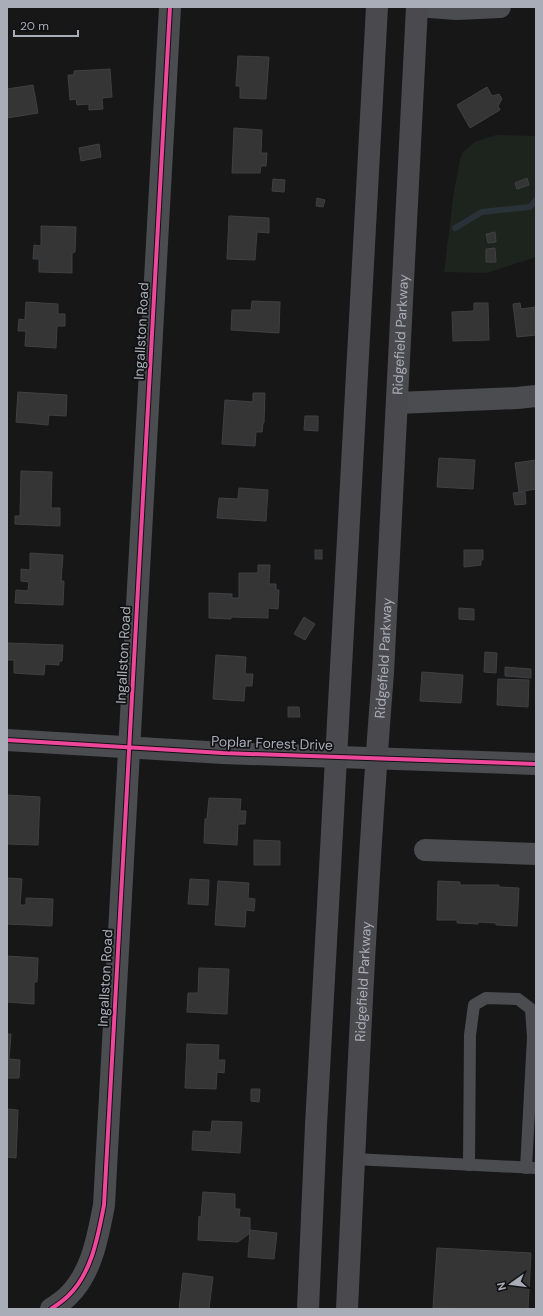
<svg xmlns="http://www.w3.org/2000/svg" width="543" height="1316" viewBox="0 0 543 1316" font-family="'DM Sans',sans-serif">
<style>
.green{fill:#1d241e}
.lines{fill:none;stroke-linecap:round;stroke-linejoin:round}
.stream{stroke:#2a3239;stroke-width:6}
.building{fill:#353536;stroke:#3f4043}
.service{stroke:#4b4c50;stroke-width:12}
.minor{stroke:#4b4c50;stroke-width:22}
.secondary{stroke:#4a4a4e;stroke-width:22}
.cycleway-casing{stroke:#111113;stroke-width:6}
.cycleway{stroke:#ed469a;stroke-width:4}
.labels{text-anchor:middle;stroke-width:3.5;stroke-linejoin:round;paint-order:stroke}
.street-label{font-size:14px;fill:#a8adb8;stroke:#111113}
</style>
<rect width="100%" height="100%" fill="#171717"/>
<path class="green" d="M496,135L536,136V257L487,273L444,272L454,191L460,160L463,152L475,142Z"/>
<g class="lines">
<path class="stream" d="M455,228L482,212L530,207L536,200"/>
</g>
<g class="building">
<path d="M238,56L269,57L266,99L240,98V86H236Z"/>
<path d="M110,69L112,97L102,98L103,109L89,110V104L77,105L76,99L70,100L68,75H74V71Z"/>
<path d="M33,85L38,113L7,118V89Z"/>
<path d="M487,87L492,96L499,94L502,99L498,106L500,110L470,128L457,105Z"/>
<path d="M234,128L262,130L261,153H267L266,166H261L260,173H232Z"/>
<path d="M99,144L101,157L81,161L79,148Z"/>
<path d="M527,178L529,185L517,189L515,183Z"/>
<path d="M273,179L285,180L284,192L272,191Z"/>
<path d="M317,198L325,200L323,207L316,206Z"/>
<path d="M229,216L269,218V233L257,232L255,260L227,259Z"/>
<path d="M41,226L76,227L75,252L72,253V273L39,272V259H33L34,245L41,246Z"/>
<path d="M495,232L496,242L488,243L486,234Z"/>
<path d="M495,248L496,262H486V249Z"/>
<path d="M252,301L280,302L279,333L231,330L232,310H251Z"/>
<path d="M26,302L58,304V314H65V326H57L56,348L25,346L26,331H18L19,319L25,320Z"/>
<path d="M474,303H488L489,340L453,341L452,312L474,311Z"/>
<path d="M520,303L521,309L536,307V335L517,337L513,304Z"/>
<path d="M18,392L67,395L66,416L49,415L48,425L16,422Z"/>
<path d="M253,393H265L264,423H263L262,432H256L255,446L222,444L225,400L253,402Z"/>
<path d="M305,416H318V431L304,430Z"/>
<path d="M439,458L475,460L473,489L437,487Z"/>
<path d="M536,460V489L519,492L515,463Z"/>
<path d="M21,471L52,472L51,508H60V526L15,524V516H20Z"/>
<path d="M239,488L268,490L266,521L217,518L219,498L238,499Z"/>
<path d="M525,492L526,504L515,505L513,493Z"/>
<rect x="315" y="550" width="7" height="9"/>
<path d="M464,550H483V560H481V565L464,567Z"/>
<path d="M30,553L63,555L61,581H64L63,605L15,603L16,590L28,591L29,582L21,581V569L30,570Z"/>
<path d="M258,565H270L269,584H276V590H279L278,609L268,608V618L231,617V619L209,618V593L232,594V598H239V573H258Z"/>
<path d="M459,608L474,609V620L459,619Z"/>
<path d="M304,617L315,624L305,640L294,634Z"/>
<path d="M7,643L63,645L62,661H59V665L45,664L44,675L14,673V660H7Z"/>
<path d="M485,652L497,653L496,673L484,672Z"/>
<path d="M216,655L246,657L245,674H253L252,686H245L244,701L213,699Z"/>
<path d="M505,667L531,669V678L505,676Z"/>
<path d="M422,672L463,675L461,703L420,701Z"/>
<path d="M498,679L529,680L528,707L497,705Z"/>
<path d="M288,707H299L300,717H288Z"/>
<path d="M7,795L40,797L38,845L7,844Z"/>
<path d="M209,798L241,799L240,811H246L245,824H238L237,845L204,843L205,819H207Z"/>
<path d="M254,840L280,841V865H254Z"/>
<path d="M7,878L22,879L20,905H26V898L53,899L52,926L7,924Z"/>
<path d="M190,879L209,880L208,905L188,904Z"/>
<path d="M218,881L249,883L248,898L255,899L254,911L246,910L245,927L215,925Z"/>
<path d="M438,881L460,882V885H499V887L519,888L517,926L496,925V923L478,922V924L457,923V920H437Z"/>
<path d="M7,956L38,958L37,982H34V1004L7,1002Z"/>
<path d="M199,968L229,969L227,1014L187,1012L188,993H198Z"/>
<path d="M7,1034H11L9,1059L20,1060L19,1078H7Z"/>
<path d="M187,1044L219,1045L218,1060H225L224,1073L217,1072L216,1089L185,1088Z"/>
<path d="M251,1089H260L259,1102L251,1101Z"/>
<path d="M7,1109L18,1110L16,1158L7,1157Z"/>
<path d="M212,1121L242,1122L240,1153L192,1150L193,1131L211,1132Z"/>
<path d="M203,1192L235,1194V1209H240L239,1217L250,1218V1233L238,1242L198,1240L199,1216L201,1217Z"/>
<path d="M250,1230L277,1233L274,1259L248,1257Z"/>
<path d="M437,1248L531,1253L528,1309L433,1308Z"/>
<path d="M183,1273L213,1277L209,1309H179Z"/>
</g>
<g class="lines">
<g class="service">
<path d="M354,1159L536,1168"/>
<path d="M469,1165L470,1035L474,1005L486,998L518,999L531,1009L533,1037L526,1168"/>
</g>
<g class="minor">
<path d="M429,7L457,9L500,7"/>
<path d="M397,403L517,398L536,396"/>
<path d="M7,740L223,753L536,764"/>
<path d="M425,850L536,854"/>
<path d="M51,1309C57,1305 63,1301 68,1296C92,1273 98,1236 104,1205L170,7"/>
</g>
<g class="secondary">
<path d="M308,1309L316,1125L377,7"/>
<path id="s1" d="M347,1309C357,1097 366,885 383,673L417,7"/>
</g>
<defs>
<g id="cycleway">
<path d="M7,740L223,753L536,764"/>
<path d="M51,1309C57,1305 63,1301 68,1296C92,1273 98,1236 104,1205L170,7"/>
</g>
</defs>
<use href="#cycleway" class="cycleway-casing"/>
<use href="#cycleway" class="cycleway"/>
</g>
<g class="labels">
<g class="street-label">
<text transform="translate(141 331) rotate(-87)" y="5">Ingallston Road</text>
<text dy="5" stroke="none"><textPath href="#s1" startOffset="976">Ridgefield Parkway</textPath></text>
<text transform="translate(123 655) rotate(-87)" y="5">Ingallston Road</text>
<text dy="5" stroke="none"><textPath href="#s1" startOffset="652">Ridgefield Parkway</textPath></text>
<text transform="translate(272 743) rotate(2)" y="5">Poplar Forest Drive</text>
<text transform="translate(105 978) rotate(-87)" y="5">Ingallston Road</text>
<text dy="5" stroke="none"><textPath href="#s1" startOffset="328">Ridgefield Parkway</textPath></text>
</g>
</g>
<rect width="543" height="1316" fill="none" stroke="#a8adb8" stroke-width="16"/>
<g transform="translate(511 1284) rotate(256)" stroke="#111113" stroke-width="3" paint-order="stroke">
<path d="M0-3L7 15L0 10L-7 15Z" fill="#a8adb8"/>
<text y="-6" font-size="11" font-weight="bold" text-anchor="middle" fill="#a8adb8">N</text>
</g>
<path d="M14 30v6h64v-6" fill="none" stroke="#a8adb8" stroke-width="2"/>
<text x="20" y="30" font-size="12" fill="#a8adb8" stroke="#111113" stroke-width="3" paint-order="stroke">20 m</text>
</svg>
